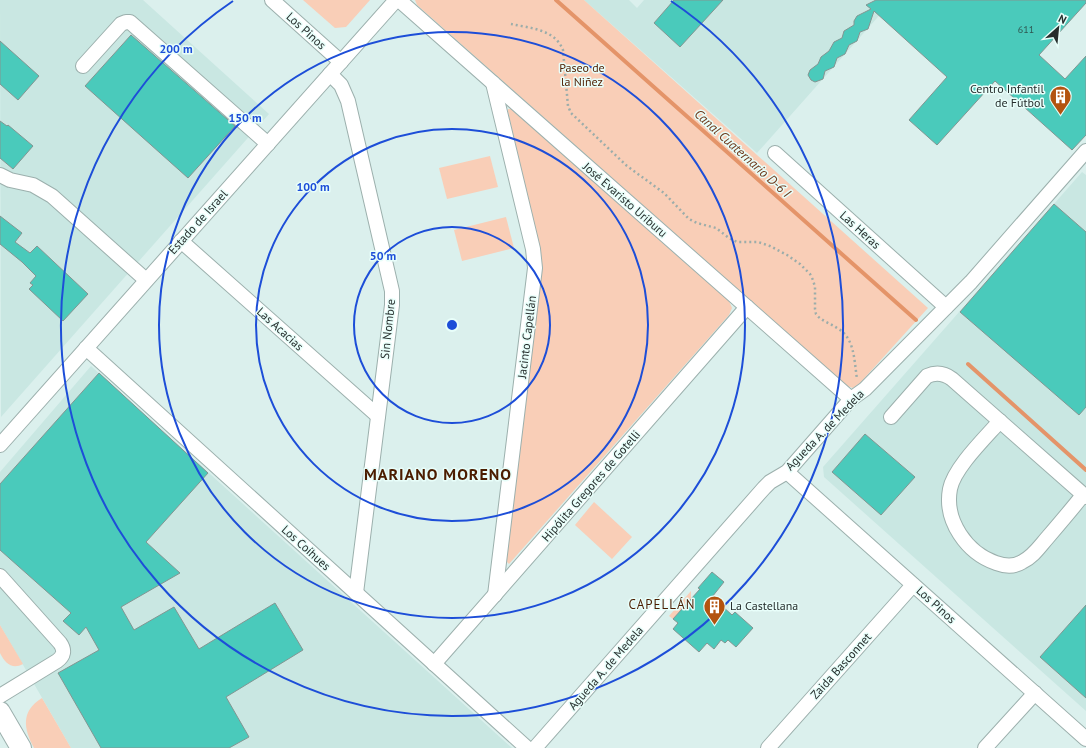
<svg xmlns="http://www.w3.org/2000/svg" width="1086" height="748" viewBox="0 0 1086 748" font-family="'PT Sans',sans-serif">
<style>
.built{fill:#c9e7e2}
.green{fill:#f9ceb7}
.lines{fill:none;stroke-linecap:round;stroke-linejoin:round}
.stream{stroke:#e49469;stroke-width:4}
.building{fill:#4acabb;stroke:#829692}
.minor-casing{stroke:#9cb0ad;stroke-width:16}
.highway-casing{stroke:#9cb0ad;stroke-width:22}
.path{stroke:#9cadaa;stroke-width:2.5;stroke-dasharray:2 3;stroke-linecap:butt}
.minor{stroke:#fff;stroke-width:14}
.highway{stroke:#fff;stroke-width:20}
.ring{fill:none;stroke:#1d4ed8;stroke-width:2}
.labels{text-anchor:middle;stroke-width:3;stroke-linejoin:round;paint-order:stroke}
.number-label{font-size:10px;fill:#2f5550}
.street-label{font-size:12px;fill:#262e2d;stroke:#e8fefa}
.park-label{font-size:12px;fill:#501e00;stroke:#e8fefa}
.poi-label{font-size:12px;fill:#262e2d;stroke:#e8fefa;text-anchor:end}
.water-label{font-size:13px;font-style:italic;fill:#6f3a1c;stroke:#e8fefa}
.neighbourhood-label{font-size:13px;letter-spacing:1px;fill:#4b1d00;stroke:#e8fefa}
.district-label{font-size:16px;font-weight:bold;letter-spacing:1px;fill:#4b1d00;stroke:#e8fefa}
.centre{fill:#1d4ed8;stroke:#e8fefa;stroke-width:2}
.ring-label{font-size:12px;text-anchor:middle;font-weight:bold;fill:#1d4ed8;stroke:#e8fefa;stroke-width:3;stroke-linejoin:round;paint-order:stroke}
</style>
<rect width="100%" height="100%" fill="#dbf0ed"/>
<g class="built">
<path d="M0,0H143L269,114L1,417Z"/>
<path d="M584,0H629L637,8L644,0H893L757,153Z"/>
<path d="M1082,172L1086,175V711L824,477L823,467Z"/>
<path d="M91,366L512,748H71L0,625V472Z"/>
</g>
<g class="green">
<path d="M303,0H370L346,27L335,28Z"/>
<path d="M415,0H584L928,308L860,383L853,388L847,386L417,5Z"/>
<path d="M508,109H511L729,301L732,308L729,315L509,564L506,561L542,266L541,253L508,112Z"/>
<path d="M490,156L498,187L447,199L439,168Z"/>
<path d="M506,217L514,248L462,261L454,230Z"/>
<path d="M594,502L632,537L612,559L575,525Z"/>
<path d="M691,591V599L673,619L669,616Z"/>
<path d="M0,625L23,664C12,670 5,663 0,653Z"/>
<path d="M42,698L71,748H34C23,728 21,711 42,698Z"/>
</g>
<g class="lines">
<g class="stream">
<path d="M556,0L916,320"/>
<path d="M968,364L1086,470"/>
</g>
</g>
<g class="building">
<path d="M674,0H723L680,47L654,23Z"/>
<path d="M876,0H1086V3L1039,55L1065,79L1086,56V135L1072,150L995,81L937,145L909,120L947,77L874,11L868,29L860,32L857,41L849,45L845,54L837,58L834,67L825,71L823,79L815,82L811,80L808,75L810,70L818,64L821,57L829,51L834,42L842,38L844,31L854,25V21L857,16L871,9L866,5Z"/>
<path d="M131,35L235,126L188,178L85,86Z"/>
<path d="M0,41L39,76L18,100L0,84Z"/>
<path d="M0,121L7,126L8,125L33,146L13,169L0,158Z"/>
<path d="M1054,204L1086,232V407L1079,415L960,312Z"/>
<path d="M0,216L22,233L15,242L30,253L37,246L88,294L63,321L29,289L33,285L30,283L36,276L22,262L0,244Z"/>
<path d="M99,373L208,473L146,542L180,573L121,607L134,630L174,607L199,649L275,603L303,650L226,697L249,737L229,748H101L58,673L99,650L86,627L79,635L63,621L71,613L0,550V484Z"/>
<path d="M865,434L915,477L881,515L832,472Z"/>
<path d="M712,572L724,582L712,597L732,615L735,612L753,628L736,647L728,640L725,643L721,640L714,649L707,643L699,652L673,629L678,623L673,619L700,589L698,588Z"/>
<path d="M1086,605V698L1040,657Z"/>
</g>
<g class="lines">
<defs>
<g id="minor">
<path d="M272,0L341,62"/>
<path d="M399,0L851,399"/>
<path d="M83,66L121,24L126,22H130L268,144"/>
<path d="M330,74L341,85L348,101L392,291V305L356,593"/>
<path d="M493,83L533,249L535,268L495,595"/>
<path d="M775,153L946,307"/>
<path d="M0,175L10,180L33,185L52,196L146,280"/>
<path d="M181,241L378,416"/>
<path d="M86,348L527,748"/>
<path d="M891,417L927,376C936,372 944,373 952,379L1086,497"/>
<path d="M1000,421C985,438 954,468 950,489C944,521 967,553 996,563C1004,566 1014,567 1022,562C1033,557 1040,546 1048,537C1060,523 1072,509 1083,495"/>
<path d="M0,445L396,0"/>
<path d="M787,472L1086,739"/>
<path d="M0,576L60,643C65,650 64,656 57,661L0,696"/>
<path d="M434,664L747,307"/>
<path d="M535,748L764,488L770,482L787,472L851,399L865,389L971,282L1086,151"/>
<path d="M768,748L913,585"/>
<path d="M985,748L1035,693"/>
</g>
<path id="highway" d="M0,712L21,748"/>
</defs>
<use href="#minor" class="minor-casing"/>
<use href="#highway" class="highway-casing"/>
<path class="path" d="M511,24C529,28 555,29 563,50L568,106L571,113L627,166L664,193L689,219L697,223L716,228L729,238L737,242H758L770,246L787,255L800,264L810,274L813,280L815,287V309L816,314C821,321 830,323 837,328C855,338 854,360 857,379"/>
<use href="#minor" class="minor"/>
<use href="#highway" class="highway"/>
</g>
<g class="ring">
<circle cx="452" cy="325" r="98"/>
<circle cx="452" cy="325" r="196"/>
<circle cx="452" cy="325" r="293"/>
<path d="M671 1A391 391 0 1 1 233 1"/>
</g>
<defs>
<symbol id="building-pin" viewBox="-11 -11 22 30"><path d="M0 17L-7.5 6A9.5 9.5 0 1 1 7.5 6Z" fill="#b3530f" stroke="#e8fefa"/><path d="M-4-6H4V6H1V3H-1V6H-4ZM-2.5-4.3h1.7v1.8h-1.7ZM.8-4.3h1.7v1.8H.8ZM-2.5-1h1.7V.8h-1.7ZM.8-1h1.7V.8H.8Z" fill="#fff"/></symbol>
</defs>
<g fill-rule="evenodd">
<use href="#building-pin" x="1048" y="84" width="25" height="34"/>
<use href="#building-pin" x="702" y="594" width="25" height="34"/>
</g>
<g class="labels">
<g class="number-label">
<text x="1026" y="33">611</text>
</g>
<g class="street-label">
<text transform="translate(306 31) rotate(42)" y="4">Los Pinos</text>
<text transform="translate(625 200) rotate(41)" y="4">José Evaristo Uriburu</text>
<text transform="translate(198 222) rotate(-48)" y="4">Estado de Israel</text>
<text transform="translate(860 230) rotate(42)" y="4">Las Heras</text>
<text transform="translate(280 329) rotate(42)" y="4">Las Acacias</text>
<text transform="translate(388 329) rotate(-84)" y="4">Sin Nombre</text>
<text transform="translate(527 337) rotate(-83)" y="4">Jacinto Capellán</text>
<text transform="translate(825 430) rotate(-46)" y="4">Agueda A. de Medela</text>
<text transform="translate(591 486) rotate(-49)" y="4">Hipólita Gregores de Gotelli</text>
<text transform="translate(306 548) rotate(42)" y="4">Los Coíhues</text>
<text transform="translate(936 605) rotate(42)" y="4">Los Pinos</text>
<text transform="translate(841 666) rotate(-48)" y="4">Zaida Basconnet</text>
<text transform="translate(606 668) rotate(-49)" y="4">Agueda A. de Medela</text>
</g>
<g class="park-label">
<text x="582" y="72">Paseo de<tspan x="582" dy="14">la Niñez</tspan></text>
</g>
<g class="poi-label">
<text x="1044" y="93">Centro Infantil<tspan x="1044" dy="14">de Fútbol</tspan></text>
<text x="730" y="610" text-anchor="start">La Castellana</text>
</g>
<g class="water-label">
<text transform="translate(743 153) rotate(42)" y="5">Canal Cuaternario D-6 I</text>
</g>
<g class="neighbourhood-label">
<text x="662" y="609">CAPELLÁN</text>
</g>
<g class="district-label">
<text x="438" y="480">MARIANO MORENO</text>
</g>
</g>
<circle cx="452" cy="325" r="6" class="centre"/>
<g class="ring-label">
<text x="176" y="53">200 m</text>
<text x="245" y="122">150 m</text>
<text x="313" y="191">100 m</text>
<text x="383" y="260">50 m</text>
</g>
<g transform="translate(1058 28) rotate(27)" stroke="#e8fefa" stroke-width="3" paint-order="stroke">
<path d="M0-3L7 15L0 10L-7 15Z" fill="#262e2d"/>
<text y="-6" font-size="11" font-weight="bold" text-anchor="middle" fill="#262e2d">N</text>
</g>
</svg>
